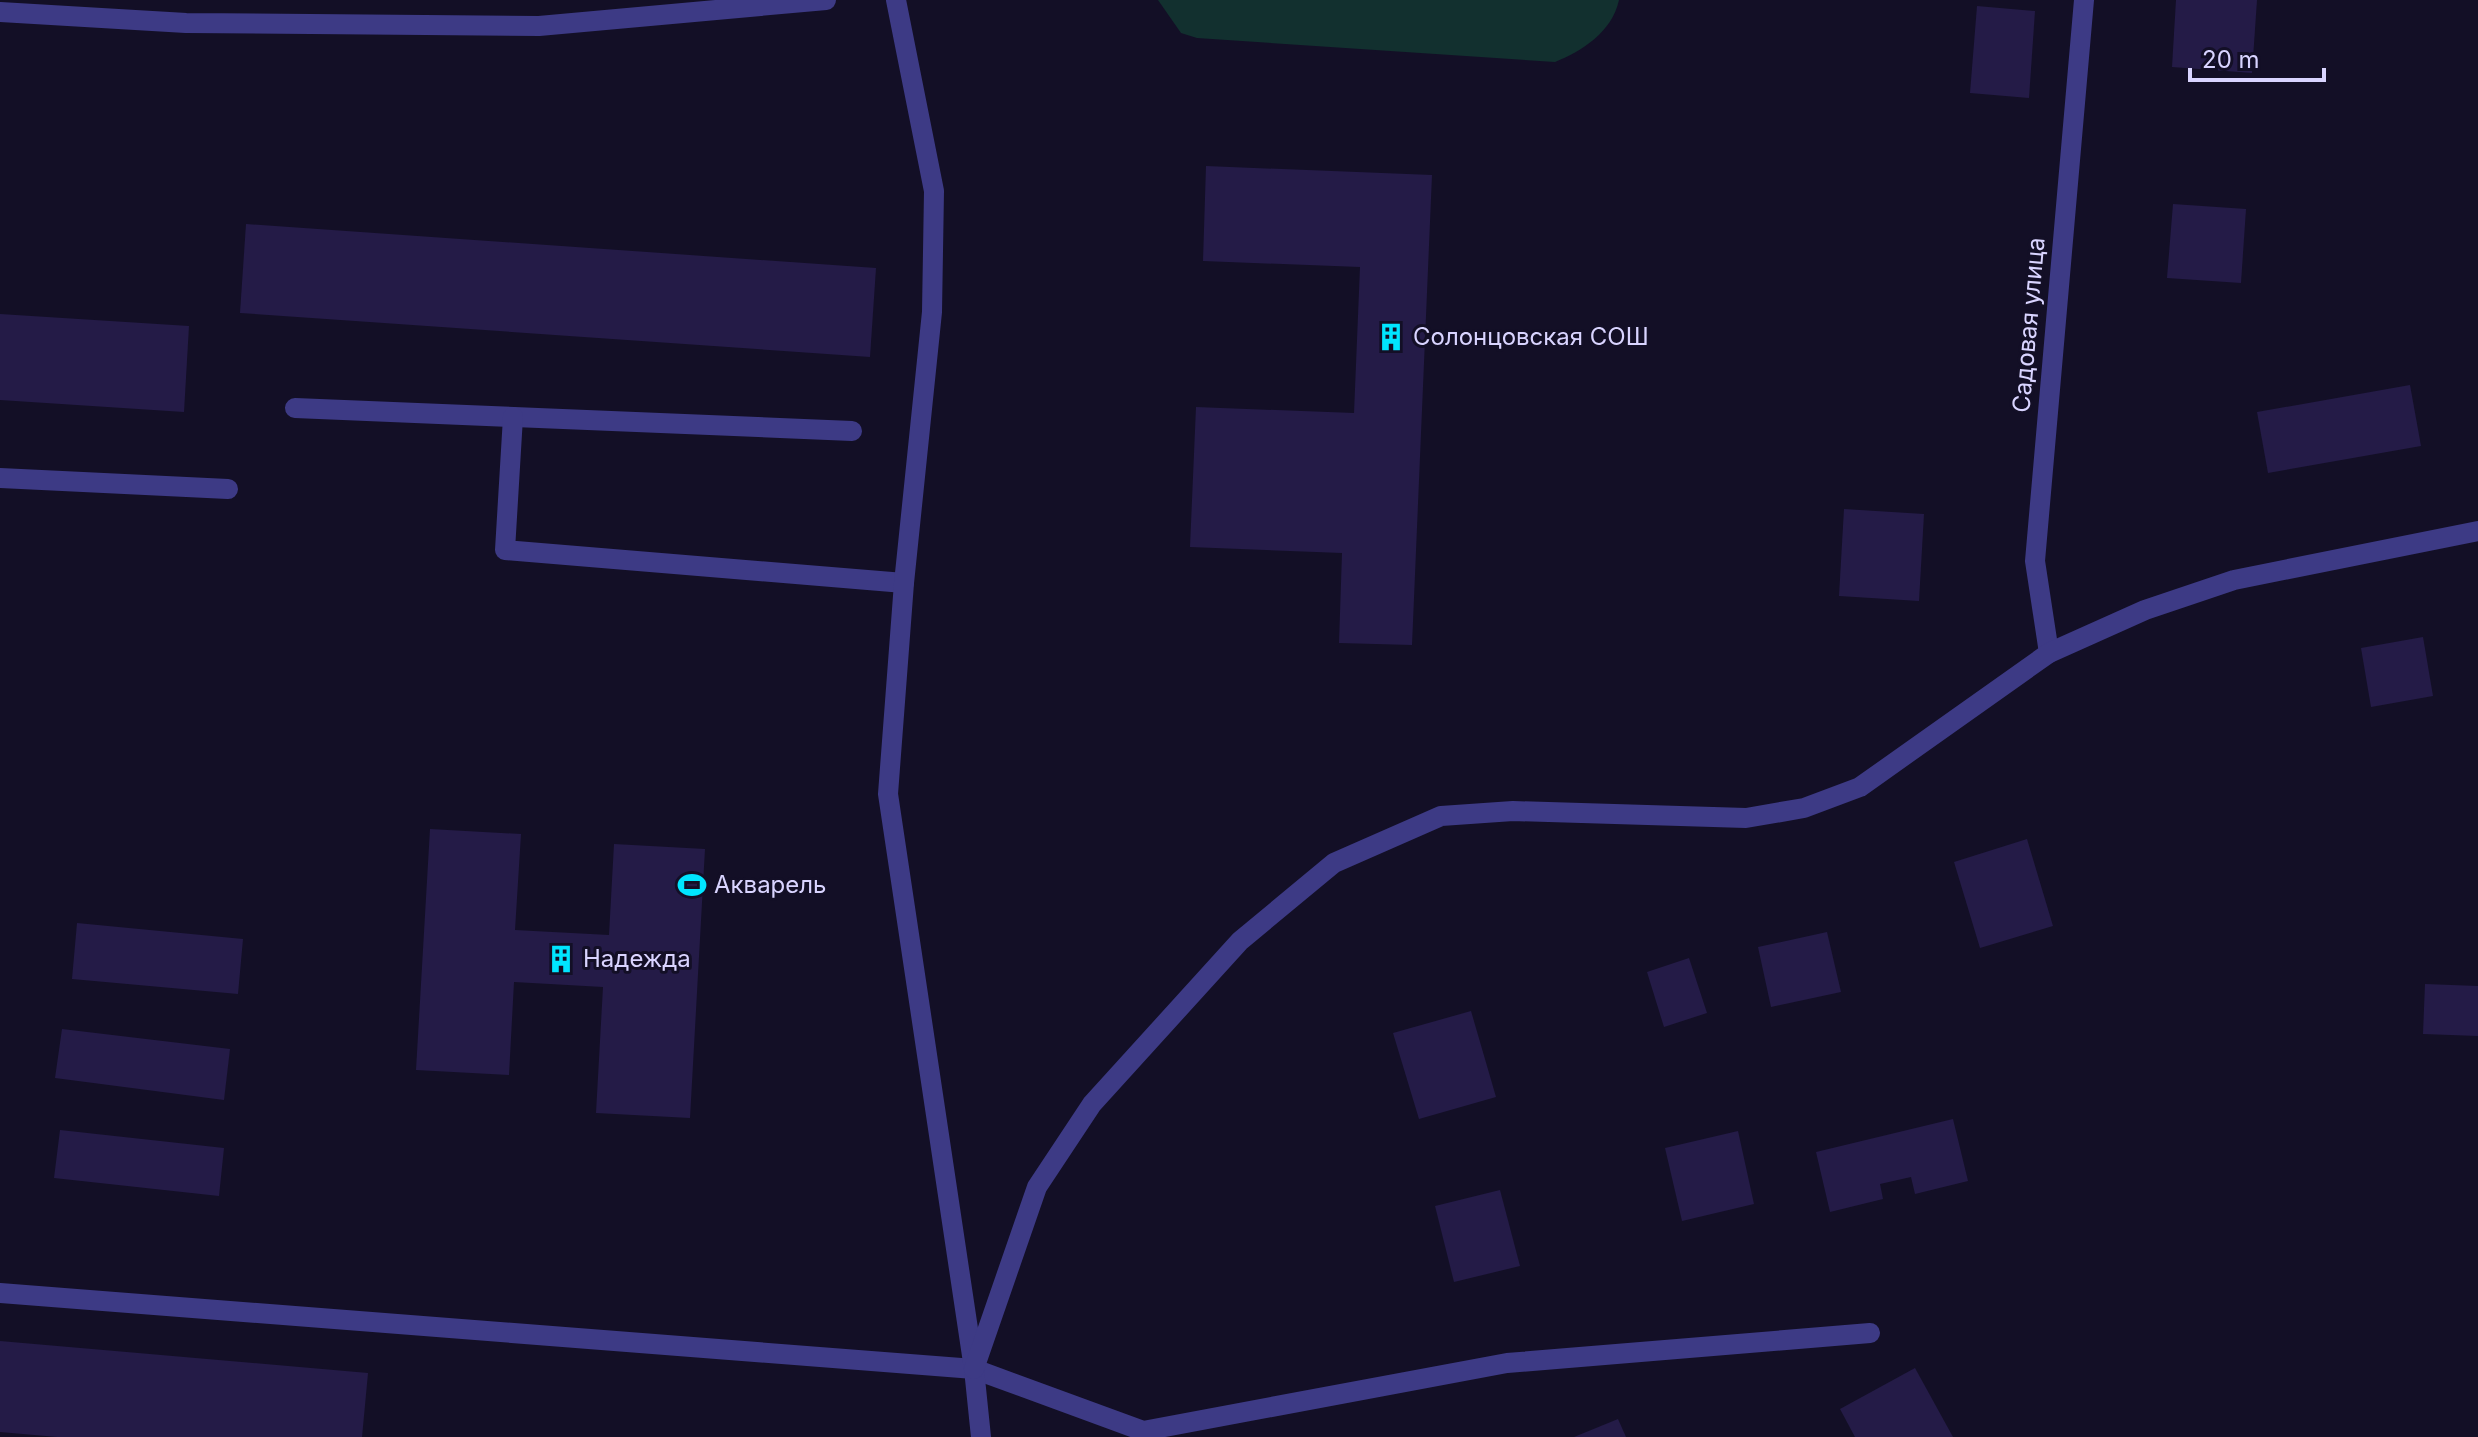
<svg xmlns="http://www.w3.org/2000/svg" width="2478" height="1437" viewBox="0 0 2478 1437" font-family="Inter,sans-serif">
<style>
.green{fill:#12302f}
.building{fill:#241b47}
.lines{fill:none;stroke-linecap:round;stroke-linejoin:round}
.service{stroke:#3d3a85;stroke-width:20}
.minor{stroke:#3d3a85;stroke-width:20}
.labels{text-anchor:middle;stroke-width:6;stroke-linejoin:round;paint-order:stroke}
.street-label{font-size:24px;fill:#d9d4ff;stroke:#130f26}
.poi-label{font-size:24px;fill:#d9d4ff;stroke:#130f26;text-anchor:start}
</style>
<rect width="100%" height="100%" fill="#130f26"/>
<path class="green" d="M1158,0H1619C1612,32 1582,51 1555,62L1197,38L1181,33Z"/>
<g class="building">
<path d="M2176,0H2257L2252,73L2172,67Z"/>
<path d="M1977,6L2035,11L2029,98L1970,93Z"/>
<path d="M1206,166L1432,175L1412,645L1339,643L1342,553L1190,547L1196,407L1354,413L1360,267L1203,261Z"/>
<path d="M2173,204L2246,209L2241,283L2167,278Z"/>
<path d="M246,224L876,268L870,357L240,313Z"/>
<path d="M0,314L189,326L184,412L0,400Z"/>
<path d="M2410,385L2421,446L2268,473L2257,412Z"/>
<path d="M1844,509L1924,514L1919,601L1839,596Z"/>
<path d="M2423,637L2433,696L2371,707L2361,648Z"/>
<path d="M430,829L521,834L515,930L609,935L614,844L705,849L690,1118L596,1113L603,987L514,982L509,1075L416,1070Z"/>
<path d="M2027,839L2053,926L1980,948L1954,862Z"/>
<path d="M77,923L243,939L238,994L72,979Z"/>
<path d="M1827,932L1841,992L1771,1007L1758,947Z"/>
<path d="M1689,958L1707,1013L1664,1027L1647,972Z"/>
<path d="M2425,984L2478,986V1036L2423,1034Z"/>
<path d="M1471,1011L1496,1097L1419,1119L1393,1033Z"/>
<path d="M62,1029L230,1049L224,1100L55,1078Z"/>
<path d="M1953,1119L1968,1181L1915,1194L1911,1177L1880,1184L1883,1199L1830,1212L1816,1152Z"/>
<path d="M60,1130L224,1148L219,1196L54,1178Z"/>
<path d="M1738,1131L1754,1204L1682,1221L1665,1148Z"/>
<path d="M1500,1190L1520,1266L1454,1282L1435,1206Z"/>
<path d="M0,1341L368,1373L362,1437H57L0,1432Z"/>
<path d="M1915,1368L1953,1437H1855L1840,1409Z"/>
<path d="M1618,1419L1626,1437H1574Z"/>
</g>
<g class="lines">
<g class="service">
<path d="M0,12L186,23L539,26L826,0"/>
<path d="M295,408L852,431"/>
<path d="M513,417L505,550L904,583"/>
<path d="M0,478L228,489"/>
<path d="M0,1293L974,1369L1143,1431L1507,1363L1870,1333"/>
</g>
<g class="minor">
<path d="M896,0L934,191L932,312L904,583L888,794L974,1369L981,1437"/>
<path d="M2049,653L2035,561L2084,0"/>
<path d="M974,1369L1037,1187L1092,1104L1240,941L1334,863L1441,816L1513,811L1746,818L1804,808L1860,787L2049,653L2145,610L2234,580L2478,531"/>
</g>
</g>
<defs>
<symbol id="building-bare" viewBox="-9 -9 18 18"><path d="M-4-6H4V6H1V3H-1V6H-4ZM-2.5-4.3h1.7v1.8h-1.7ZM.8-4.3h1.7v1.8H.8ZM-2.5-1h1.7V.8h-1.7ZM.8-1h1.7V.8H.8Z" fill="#00e5ff" stroke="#130f26" stroke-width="2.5" paint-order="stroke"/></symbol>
<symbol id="stadium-bare" viewBox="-9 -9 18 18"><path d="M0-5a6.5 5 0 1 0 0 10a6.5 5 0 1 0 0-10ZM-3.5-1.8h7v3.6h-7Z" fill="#00e5ff" stroke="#130f26" stroke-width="2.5" paint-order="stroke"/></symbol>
</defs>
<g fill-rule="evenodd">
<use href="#building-bare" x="1371" y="317" width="40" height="40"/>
<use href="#stadium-bare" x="672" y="865" width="40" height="40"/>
<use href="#building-bare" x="541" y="939" width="40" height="40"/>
</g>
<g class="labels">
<g class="street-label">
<text transform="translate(2029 325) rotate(-85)" y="8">Садовая улица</text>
</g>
<g class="poi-label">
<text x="1413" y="345">Солонцовская СОШ</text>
<text x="714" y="893">Акварель</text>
<text x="583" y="967">Надежда</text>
</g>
</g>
<path d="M2190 68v12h134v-12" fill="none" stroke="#d9d4ff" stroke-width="4"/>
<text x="2202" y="68" font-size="24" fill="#d9d4ff" stroke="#130f26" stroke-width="6" paint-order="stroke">20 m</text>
</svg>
